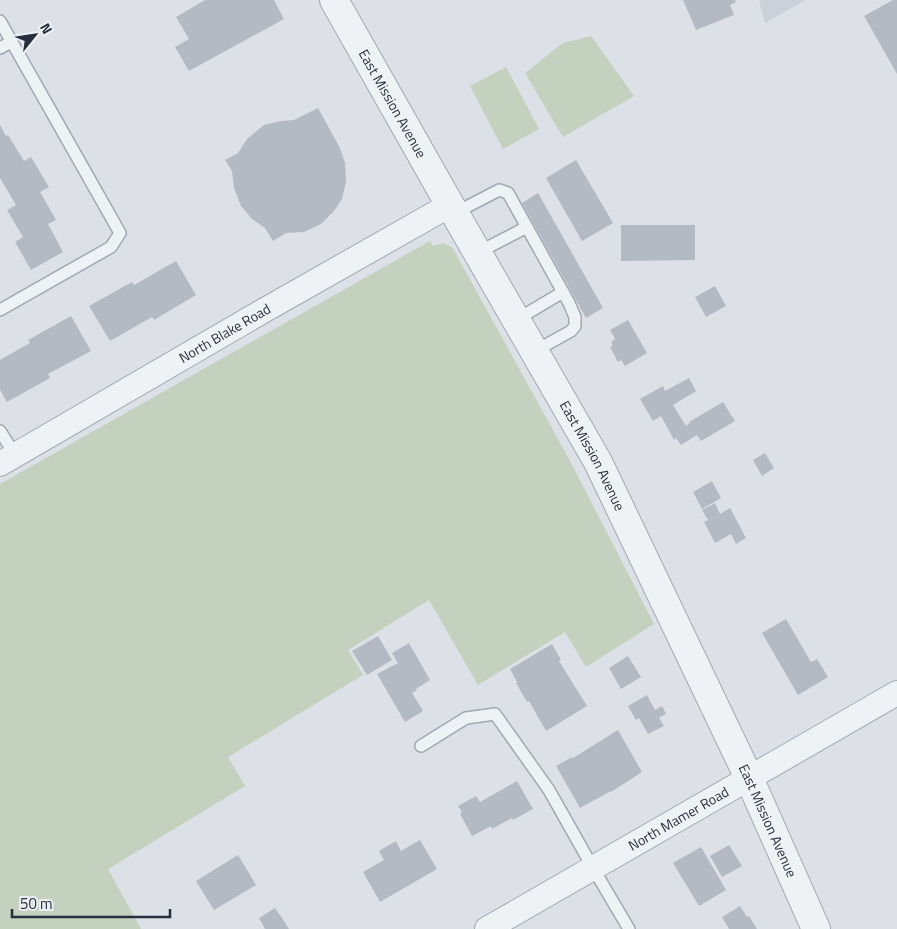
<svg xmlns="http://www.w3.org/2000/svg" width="897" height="929" viewBox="0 0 897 929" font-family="'Titillium Web',sans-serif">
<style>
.built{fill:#cbd0d9}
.green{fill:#c3d1be}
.building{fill:#b4bac3}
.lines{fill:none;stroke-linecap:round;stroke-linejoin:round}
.service-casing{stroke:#a2a8b1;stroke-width:14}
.minor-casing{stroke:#a2a8b1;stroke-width:26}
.tertiary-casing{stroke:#a2a8b1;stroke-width:30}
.service{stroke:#eff2f5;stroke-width:11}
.minor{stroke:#eff2f5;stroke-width:24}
.tertiary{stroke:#eff2f5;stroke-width:28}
.labels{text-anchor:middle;stroke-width:5;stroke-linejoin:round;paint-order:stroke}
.street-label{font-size:14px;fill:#262f3d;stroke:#ecf0f4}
</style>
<rect width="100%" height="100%" fill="#dde1e7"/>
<path class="built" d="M759,0H806L765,23Z"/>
<g class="green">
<path d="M591,36L634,96L563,137L525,73L563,43Z"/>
<path d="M506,67L539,129L503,149L470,86Z"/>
<path d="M430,241L433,246L443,243L452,247L569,459L654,624L586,667L565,632L478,685L429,600L348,650L363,675L228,757L245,786L108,869L141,929H0V484Z"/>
</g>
<g class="building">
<path d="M205,0H274L284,19L189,71L175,47L189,39L176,17Z"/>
<path d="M683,0H735L736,2L730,5L734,15L696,30Z"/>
<path d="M893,0H897V74L864,16Z"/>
<path d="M318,108L340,148L345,163L346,182L342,199L334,211L321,224L304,232L286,233L273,241L265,228L252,219L241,206L234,188L232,171L225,160L238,153L247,139L264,125L281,121L294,120Z"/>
<path d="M0,125L6,136L8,135L24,161L31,157L49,187L40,192L56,220L48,224L63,252L31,270L15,242L23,237L7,210L16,205L0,178Z"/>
<path d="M576,160L613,223L582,241L546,178Z"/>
<path d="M538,193L603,308L586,318L522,203Z"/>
<path d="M621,225H695V260L621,261Z"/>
<path d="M176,261L196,295L154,320L152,317L110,341L89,306L132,282L134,285Z"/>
<path d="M715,286L726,306L706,317L695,297Z"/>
<path d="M71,316L91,351L48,374L50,378L7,402L0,390V360L30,343L28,340Z"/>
<path d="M628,320L647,353L625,366L621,360L618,362L610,347L613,345L611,342L615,339L610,330Z"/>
<path d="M689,378L696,391L673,405L686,426L690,423L689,422L723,402L735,421L701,441L697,435L681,445L676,438L674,440L661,416L653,421L640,399L663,386L665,391Z"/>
<path d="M765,453L774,468L762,476L753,460Z"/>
<path d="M712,481L721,498L702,509L693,492Z"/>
<path d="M715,503L720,514L730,508L746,538L736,544L731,534L715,543L704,522L708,520L702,510Z"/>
<path d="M786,619L811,662L817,659L828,677L798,695L762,633Z"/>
<path d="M378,636L392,660L367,675L352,651Z"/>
<path d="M409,643L430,680L416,689L417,690L412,693L423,711L405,722L377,674L398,663L392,653Z"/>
<path d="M552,644L561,660L559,661L587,706L546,731L529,701L527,702L516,683L517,682L510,669Z"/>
<path d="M628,656L641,677L621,689L609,668Z"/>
<path d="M647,695L655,710L662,706L666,714L659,718L664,726L648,734L639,718L636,720L628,706Z"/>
<path d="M618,730L642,772L611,792V791L580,808L556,766L572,757L573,758Z"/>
<path d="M517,781L533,809L513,820L512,818L492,829L491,826L472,836L460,814L462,812L458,806L476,796L480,802Z"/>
<path d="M420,840L437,869L380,902L363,872L384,860L379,851L396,841L401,851Z"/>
<path d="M729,845L742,866L722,877L710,856Z"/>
<path d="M701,847L726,890L699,906L673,863Z"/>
<path d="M238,855L256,885L214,910L196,881Z"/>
<path d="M740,906L747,917L749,916L757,929H729L722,917Z"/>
<path d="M275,908L282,918L289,929H265L259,918Z"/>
</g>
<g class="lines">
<defs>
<g id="service">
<path d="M0,21L120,233L111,247L0,310"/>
<path d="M0,48L11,42"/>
<path d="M455,213L499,190L508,193L569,303L575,317V326L571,331L535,351"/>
<path d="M477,253L527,227"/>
<path d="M516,320L563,292"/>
<path d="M0,431L15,455"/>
<path d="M421,746L466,718L495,714L549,790L593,868L629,929"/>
</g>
<g id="minor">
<path id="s1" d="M0,464L263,311L450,205"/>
<path id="s2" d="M487,929L897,693"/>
</g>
<g id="tertiary">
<path id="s3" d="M334,0L450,205L598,462L749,778L816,929"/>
</g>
</defs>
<use href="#service" class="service-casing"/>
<use href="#minor" class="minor-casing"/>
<use href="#tertiary" class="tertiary-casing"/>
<use href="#service" class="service"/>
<use href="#minor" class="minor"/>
<use href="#tertiary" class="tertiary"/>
</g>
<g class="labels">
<g class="street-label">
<text dy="5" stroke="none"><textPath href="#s3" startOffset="119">East Mission Avenue</textPath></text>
<text dy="5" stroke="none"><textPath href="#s1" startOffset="260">North Blake Road</textPath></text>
<text dy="5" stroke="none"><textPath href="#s3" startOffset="524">East Mission Avenue</textPath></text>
<text dy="5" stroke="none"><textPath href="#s2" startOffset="221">North Mamer Road</textPath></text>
<text dy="5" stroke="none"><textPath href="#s3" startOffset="929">East Mission Avenue</textPath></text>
</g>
</g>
<g transform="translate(35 35) rotate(60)" stroke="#ecf0f4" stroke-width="4" paint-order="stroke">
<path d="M0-4L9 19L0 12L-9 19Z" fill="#262f3d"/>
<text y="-8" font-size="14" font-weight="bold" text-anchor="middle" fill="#262f3d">N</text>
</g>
<path d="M12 909v8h158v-8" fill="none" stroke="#262f3d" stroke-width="2.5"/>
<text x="20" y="909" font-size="15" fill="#262f3d" stroke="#ecf0f4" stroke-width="4" paint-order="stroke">50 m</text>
</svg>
